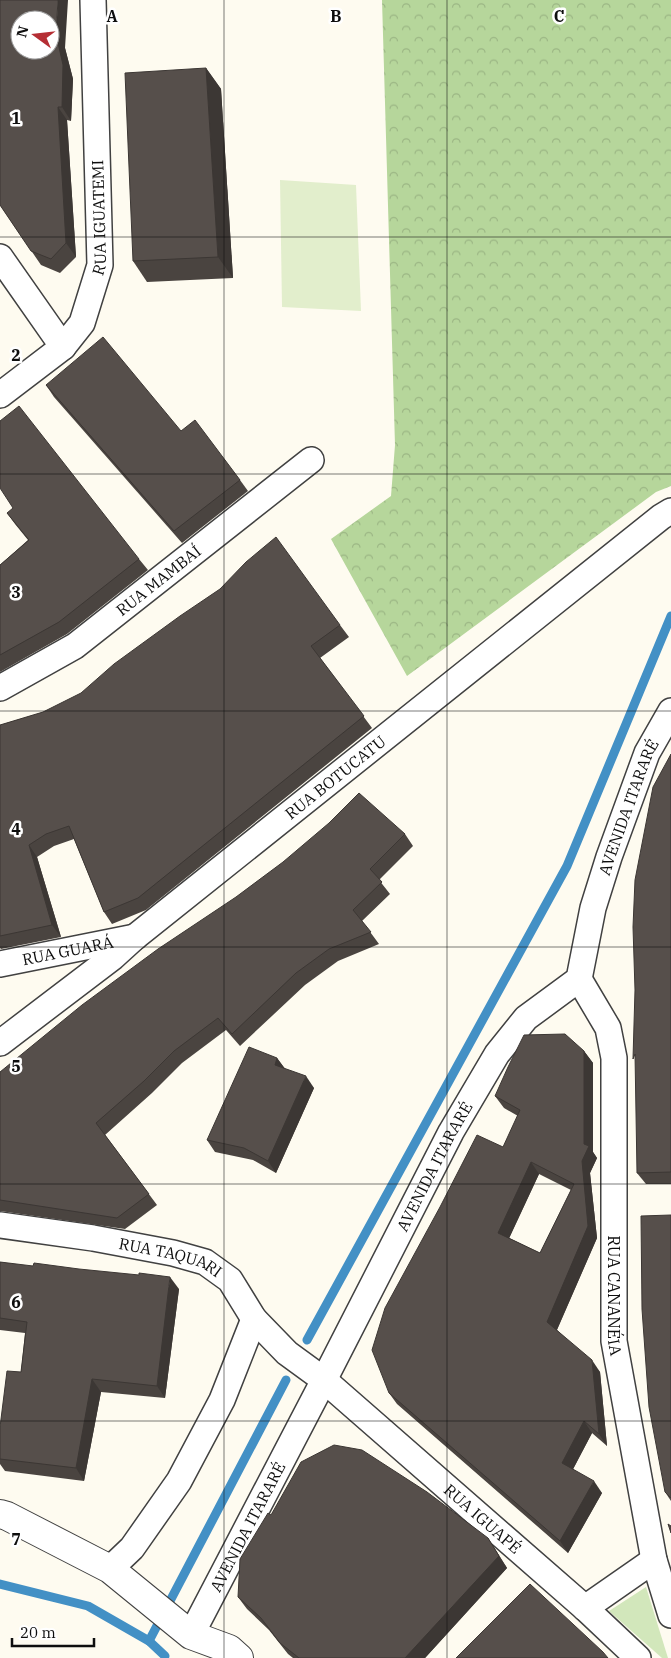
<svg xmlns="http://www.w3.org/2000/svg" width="671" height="1658" viewBox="0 0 671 1658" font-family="'IBM Plex Serif',serif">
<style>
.forest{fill:url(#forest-crowns)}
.park{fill:#d2e7bb}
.pitch{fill:#e2eecc}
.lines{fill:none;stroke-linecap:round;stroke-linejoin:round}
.stream{stroke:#4390c5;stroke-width:9}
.minor-casing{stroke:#414141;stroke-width:28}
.tertiary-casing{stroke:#414141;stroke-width:30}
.minor{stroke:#fff;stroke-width:25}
.tertiary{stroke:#fff;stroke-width:28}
.wall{fill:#4a4440;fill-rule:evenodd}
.shaded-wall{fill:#3c3734}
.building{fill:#564f4b;stroke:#3c3734;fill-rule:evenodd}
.grid{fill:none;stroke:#0e0e0e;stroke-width:1;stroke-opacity:0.55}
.labels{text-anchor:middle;stroke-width:5;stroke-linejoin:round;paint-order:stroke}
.street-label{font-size:16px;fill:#0e0e0e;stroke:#fff}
.grid-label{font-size:16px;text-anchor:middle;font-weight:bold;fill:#0e0e0e;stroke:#fff;stroke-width:5;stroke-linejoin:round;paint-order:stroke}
</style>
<defs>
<pattern id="forest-crowns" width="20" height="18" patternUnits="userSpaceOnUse" patternTransform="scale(1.25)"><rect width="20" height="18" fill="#b6d69b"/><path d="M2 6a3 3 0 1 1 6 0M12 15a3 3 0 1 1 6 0" fill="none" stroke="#9bb684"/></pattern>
</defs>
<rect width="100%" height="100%" fill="#fefbf0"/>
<path class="forest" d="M382,0H671V486L656,492L407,676L331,539L391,496L395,445Z"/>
<path class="park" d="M646,1587L668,1658H662L609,1611Z"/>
<path class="pitch" d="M280,180L356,185L361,311L282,307Z"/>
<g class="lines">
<g class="stream">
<path d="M307,1340L567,866L671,616"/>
<path d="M0,1584L88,1606L149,1641L165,1656"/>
<path d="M149,1641L286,1380"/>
</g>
<defs>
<g id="minor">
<path d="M0,257L63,347"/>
<path id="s1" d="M0,395L63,347L82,323L100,265L93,0"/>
<path id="s2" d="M0,688L75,646L311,460"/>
<path id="s3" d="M0,964L135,937"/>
<path id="s4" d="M579,979L608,1028L614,1058V1341L654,1560L671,1615"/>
<path id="s5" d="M0,1043L113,957L135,937L661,517L671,511"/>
<path id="s6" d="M0,1225L93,1238L173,1253L205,1262L230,1280L254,1319L287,1353L324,1380L585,1608L638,1658"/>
<path d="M110,1569L132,1548L179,1481L222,1400L254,1319"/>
<path d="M585,1608L654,1560"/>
<path id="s7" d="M191,1635L324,1380L451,1132L497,1054L526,1018L579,979L593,908L609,857L647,753L671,711"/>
</g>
<path id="tertiary" d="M0,1514L7,1516L110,1569L191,1635L229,1649L239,1658"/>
</defs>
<use href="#minor" class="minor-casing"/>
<use href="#tertiary" class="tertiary-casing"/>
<use href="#minor" class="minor"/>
<use href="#tertiary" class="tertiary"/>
</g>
<g class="wall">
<path d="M65,48L73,79L71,121L67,120L76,257L60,273L41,265L0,205Z"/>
<path d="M206,68L221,89L233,278L147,282L133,261Z"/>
<path d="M46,385L181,431L240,480L248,491L182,543L54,397Z"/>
<path d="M7,513L139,559L148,570L67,634L0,672V565L28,540L15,524Z"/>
<path d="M340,625L349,637L320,658L372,728L146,910L112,924L104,912L74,839L54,846L37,857L61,937L1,949L0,948V725Z"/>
<path d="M671,754V1184H646L637,1173Z"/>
<path d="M405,834L413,846L379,880L390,894L362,921L379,944L338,961L305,985L240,1046L226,1030L182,1063L152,1093L105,1135L157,1205L125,1229L0,1211V1072Z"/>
<path d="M584,1051L593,1063V1152L597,1158L590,1173L597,1238L557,1330L600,1372L607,1446L592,1433L573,1469L602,1493L568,1553L397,1404L389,1393L518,1116L504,1108L495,1096ZM539,1174L571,1190L540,1253L509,1238Z"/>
<path d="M277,1058L285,1069L314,1088L276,1173L253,1160L215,1152L207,1140Z"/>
<path d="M671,1215V1501L665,1492Z"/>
<path d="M0,1262L179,1289L165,1398L101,1392L84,1481L5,1471L0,1464V1427L21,1372L25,1333L0,1330Z"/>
<path d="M271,1515L488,1538L507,1568L425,1658H293L288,1654L269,1630L247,1609L238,1597Z"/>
</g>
<g class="shaded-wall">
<path d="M58,0H68L65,48L73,79L71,121L62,107L56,34Z"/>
<path d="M206,68L221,89L233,278L218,257Z"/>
<path d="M58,107L67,120L76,257L66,243Z"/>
<path d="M29,845L37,857L61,937L52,925Z"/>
<path d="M584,1051L593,1063V1152L597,1158L590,1173L597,1238L555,1334L547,1322L582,1161L584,1144Z"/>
<path d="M277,1058L286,1070L275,1065Z"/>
<path d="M306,1076L314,1088L276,1173L268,1161Z"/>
<path d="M531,1162L539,1174L506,1245L498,1233Z"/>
<path d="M170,1277L179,1289L165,1398L157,1386Z"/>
<path d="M592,1360L600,1372L607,1446L599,1434Z"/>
<path d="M92,1379L101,1392L84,1481L76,1468Z"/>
<path d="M584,1421L592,1433L570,1475L562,1463Z"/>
<path d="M594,1481L602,1493L568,1553L560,1541Z"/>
<path d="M488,1538L507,1568L425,1658H405Z"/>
</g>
<g class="building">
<path d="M0,0H58L56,34L63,65L62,107H58L66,243L51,259L31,251L0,205ZM20,20H50V50H20Z"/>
<path d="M206,68L218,257L133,261L125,73Z"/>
<path d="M103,337L181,431L195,420L240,480L174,531L46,385Z"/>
<path d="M19,406L139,559L59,622L0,655V565L29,540L7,513L13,508L0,488V421Z"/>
<path d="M276,537L340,625L311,646L364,716L138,898L104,912L69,826L46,834L29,845L52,925L0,936V725L43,712L81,693L114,664L180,616L220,589L246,562Z"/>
<path d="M671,754V1172L637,1173L635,1054L633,1059L635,990L633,927L635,880L653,787Z"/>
<path d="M359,793L405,834L370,869L382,882L353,910L371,932L329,949L296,973L232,1034L218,1018L174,1051L144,1081L96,1123L149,1194L117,1218L0,1200V1072L82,1005L158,949L236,897L283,862L329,823Z"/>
<path d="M565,1034L584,1051V1144L589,1146L582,1161L588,1226L547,1322L592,1360L599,1434L584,1421L562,1463L594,1481L560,1541L389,1393L372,1350L385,1308L440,1207L477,1135L503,1147L520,1110L495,1096L508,1067L524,1035ZM531,1162L574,1184L540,1253L498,1233Z"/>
<path d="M249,1047L277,1058L275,1065L306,1076L268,1161L244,1148L207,1140Z"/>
<path d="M671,1215V1498L665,1492L649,1407L642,1309L641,1216Z"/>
<path d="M0,1262L33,1266L34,1263L79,1269L139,1275V1273L170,1277L157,1386L92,1379L76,1468L0,1459V1427L7,1371L21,1372L27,1322L0,1318Z"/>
<path d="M334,1445L362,1450L427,1492L488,1538L499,1556L405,1658H299L280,1643L261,1618L238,1597L240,1559L268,1513L271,1515L301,1462Z"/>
<path d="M668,1524L671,1526V1533Z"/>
<path d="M530,1584L603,1652L608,1658H456Z"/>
</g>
<path class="grid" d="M224,0V1658M447,0V1658M0,237H671M0,474H671M0,711H671M0,947H671M0,1184H671M0,1421H671"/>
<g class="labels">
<g class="street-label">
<text dy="6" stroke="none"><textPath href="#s1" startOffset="218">RUA IGUATEMI</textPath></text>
<text dy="6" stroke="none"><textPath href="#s2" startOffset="192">RUA MAMBAÍ</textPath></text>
<text dy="6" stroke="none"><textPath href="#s5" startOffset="428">RUA BOTUCATU</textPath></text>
<text dy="6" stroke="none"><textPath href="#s7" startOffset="948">AVENIDA ITARARÉ</textPath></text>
<text dy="6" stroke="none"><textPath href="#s3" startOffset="69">RUA GUARÁ</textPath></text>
<text dy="6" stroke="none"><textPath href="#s7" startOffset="528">AVENIDA ITARARÉ</textPath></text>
<text dy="6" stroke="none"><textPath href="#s6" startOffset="174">RUA TAQUARI</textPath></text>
<text dy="6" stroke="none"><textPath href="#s4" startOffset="325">RUA CANANÉIA</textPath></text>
<text dy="6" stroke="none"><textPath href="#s6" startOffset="589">RUA IGUAPÉ</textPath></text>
<text dy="6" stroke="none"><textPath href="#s7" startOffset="122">AVENIDA ITARARÉ</textPath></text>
</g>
</g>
<g class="grid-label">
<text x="112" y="22">A</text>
<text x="336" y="22">B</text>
<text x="559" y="22">C</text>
<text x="16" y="124">1</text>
<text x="16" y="361">2</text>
<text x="16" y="598">3</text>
<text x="16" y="835">4</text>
<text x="16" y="1072">5</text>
<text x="16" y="1308">6</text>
<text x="16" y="1545">7</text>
</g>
<g transform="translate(35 35) rotate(285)"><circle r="24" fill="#ffffff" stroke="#9f9f9f"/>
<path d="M0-4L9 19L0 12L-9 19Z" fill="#b52e34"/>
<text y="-8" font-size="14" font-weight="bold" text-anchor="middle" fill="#0e0e0e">N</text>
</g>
<path d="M12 1638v8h82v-8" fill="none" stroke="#0e0e0e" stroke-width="2.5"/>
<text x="20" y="1638" font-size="15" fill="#0e0e0e" stroke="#ffffff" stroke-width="4" paint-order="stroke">20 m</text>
</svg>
